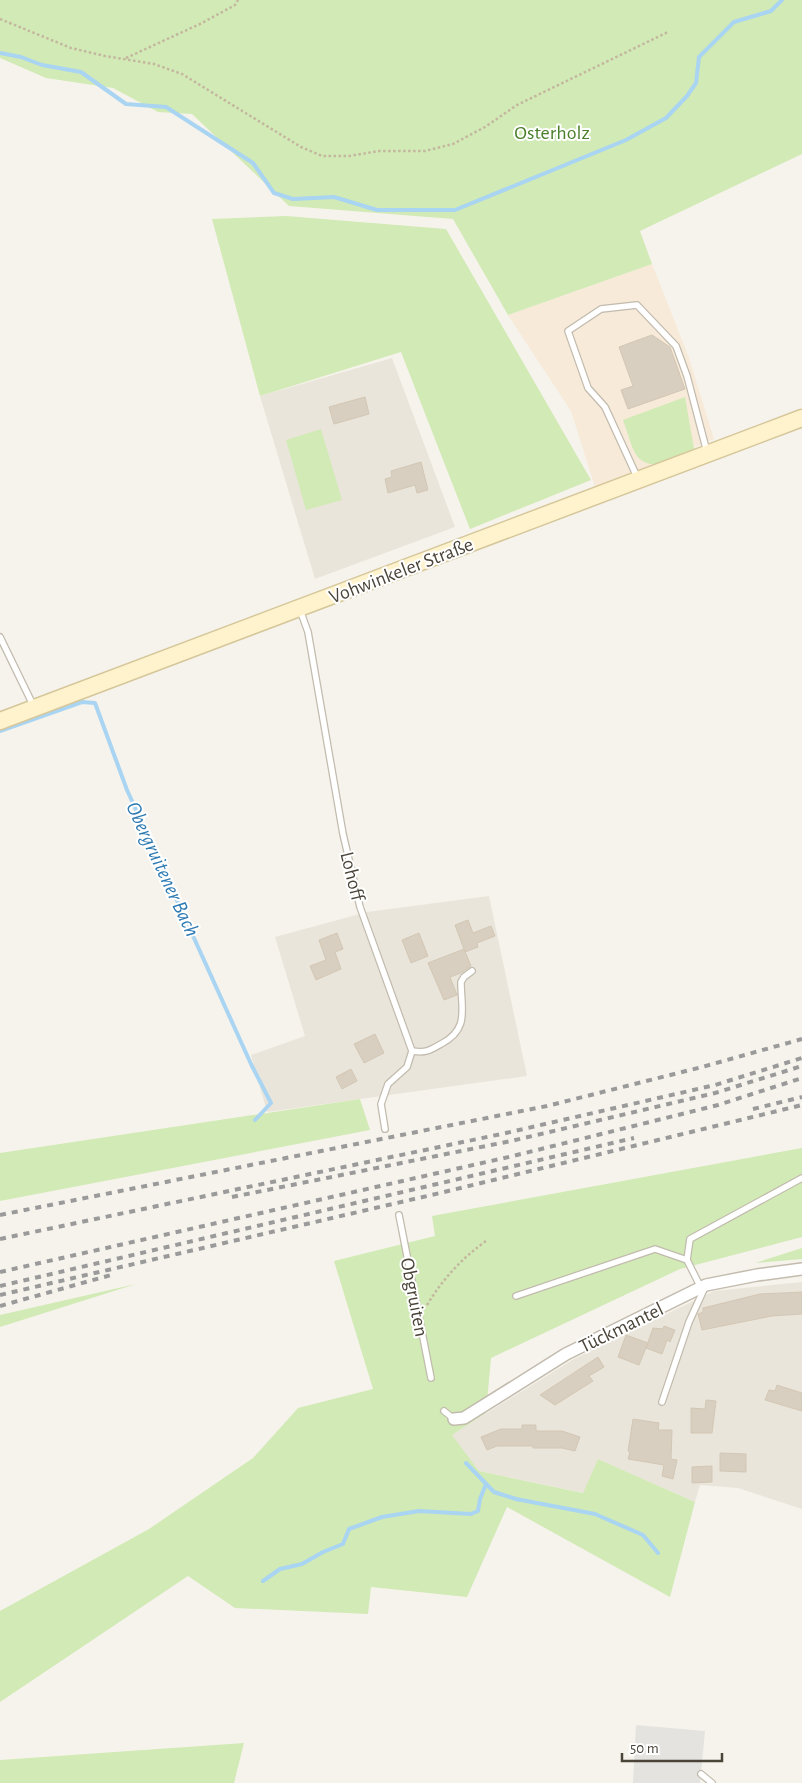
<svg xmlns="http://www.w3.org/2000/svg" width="802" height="1783" viewBox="0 0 802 1783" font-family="'Alegreya Sans',sans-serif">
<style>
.residential{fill:#eae5da}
.commercial{fill:#f7ead8}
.green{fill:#d2eab5}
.parking{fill:#e5e3e0}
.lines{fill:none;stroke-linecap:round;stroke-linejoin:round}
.stream{stroke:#a9d4f2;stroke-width:4}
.building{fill:#d8cfc1;stroke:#d3c7b4}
.lane-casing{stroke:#c2bbae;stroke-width:8}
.street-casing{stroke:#c2bbae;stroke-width:14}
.secondary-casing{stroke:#d6c79b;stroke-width:19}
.path{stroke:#c4b79f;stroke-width:2.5;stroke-dasharray:2.5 2.5;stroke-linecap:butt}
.lane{stroke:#fff;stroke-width:5.5}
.street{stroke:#fff;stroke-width:11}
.secondary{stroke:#fff3cd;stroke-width:16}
.rail{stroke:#9a9a9a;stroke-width:4;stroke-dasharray:6 6;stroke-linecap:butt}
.labels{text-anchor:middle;stroke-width:4;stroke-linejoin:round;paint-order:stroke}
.park-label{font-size:20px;fill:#4a7f2a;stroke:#fff}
.street-label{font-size:20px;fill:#4b4439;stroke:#fff}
.water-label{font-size:21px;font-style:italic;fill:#2e7ab2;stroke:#fff}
</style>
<rect width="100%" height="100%" fill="#f6f3ec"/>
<g class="residential">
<path d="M 392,358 L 455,527 L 315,579 L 260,396 Z"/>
<path d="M 489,896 L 527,1076 L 267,1112 L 251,1055 L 305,1036 L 275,937 L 367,912 Z"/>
<path d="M 802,1282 L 802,1509 L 738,1488 L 700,1485 L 695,1502 L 598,1459 L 584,1493 L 479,1471 L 451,1435 L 574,1359 L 714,1291 Z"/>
</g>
<path class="commercial" d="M 652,264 L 689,358 L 714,439 L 596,490 L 571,411 L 508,315 Z"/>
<g class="green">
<path d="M 0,0 L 802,0 L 802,154 L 640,231 L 652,264 L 508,315 L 453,219 L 289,206 L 192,114 L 158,112 L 113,88 L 46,78 L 0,58 Z"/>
<path d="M 286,216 L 446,229 L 591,480 L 470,529 L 401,352 L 260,396 L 212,219 Z"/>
<path d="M 685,397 L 694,449 C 678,460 648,475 635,453 C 630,443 627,430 623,420 Z"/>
<path d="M 321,429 L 342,500 L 306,510 L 286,440 Z"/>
<path d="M 360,1099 L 370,1130 L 0,1201 L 0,1153 Z"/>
<path d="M 802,1148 L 802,1237 L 680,1269 L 491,1358 L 486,1413 L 452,1435 L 479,1471 L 583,1493 L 598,1459 L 695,1502 L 670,1597 L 507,1507 L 467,1597 L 371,1587 L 368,1614 L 235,1608 L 188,1576 L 0,1702 L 0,1611 L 149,1529 L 253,1458 L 298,1408 L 373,1389 L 334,1261 L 435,1236 L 432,1216 Z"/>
<path d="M 802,1248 L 802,1259 L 755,1263 Z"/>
<path d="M 136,1284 L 0,1327 L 0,1315 Z"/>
<path d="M 244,1743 L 234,1783 L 0,1783 L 0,1760 Z"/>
</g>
<path class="parking" d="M 636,1725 L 705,1731 L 700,1783 L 633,1783 Z"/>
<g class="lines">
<g class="stream">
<path d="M 0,53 L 21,57 L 42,65 L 81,72 L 126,104 L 166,107 L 253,163 L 274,193 L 293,199 L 334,197 L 377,210 L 455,210 L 626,140 L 666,118 L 687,96 L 696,83 L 699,57 L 734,22 L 771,11 L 782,0"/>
<path d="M 0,731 L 82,702 L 95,703 L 127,790 L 251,1064 L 271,1103 L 255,1120"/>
<path d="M 466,1463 L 494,1492 L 516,1499 L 595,1514 L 643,1535 L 658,1553"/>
<path d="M 263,1581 L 280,1569 L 302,1564 L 323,1552 L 343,1544 L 349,1529 L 382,1517 L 419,1511 L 471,1514 L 478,1511 L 480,1499 L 486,1484"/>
</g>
</g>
<g class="building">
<path d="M 652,335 L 670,347 L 685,389 L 628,409 L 621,390 L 633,386 L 619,347 Z"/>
<path d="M 365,397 L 369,414 L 334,424 L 329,407 Z"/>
<path d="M 421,462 L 428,490 L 417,493 L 415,485 L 388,493 L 385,479 L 392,477 L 391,471 Z"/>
<path d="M 468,920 L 473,933 L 491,926 L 495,936 L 477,943 L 478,947 L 465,952 L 455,925 Z"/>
<path d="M 337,933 L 343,949 L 335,952 L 341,969 L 316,980 L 310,966 L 326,960 L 319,940 Z"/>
<path d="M 419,933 L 428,956 L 411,963 L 402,940 Z"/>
<path d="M 464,949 L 471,966 L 461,973 L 450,977 L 457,995 L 444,1000 L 428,963 Z"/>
<path d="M 375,1034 L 384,1053 L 364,1063 L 354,1044 Z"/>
<path d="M 351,1069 L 357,1081 L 342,1089 L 336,1077 Z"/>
<path d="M 802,1292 L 802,1314 L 772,1316 L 702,1330 L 698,1314 L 703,1312 L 703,1308 L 760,1294 Z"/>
<path d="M 664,1326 L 675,1330 L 670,1342 L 667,1340 L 662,1354 L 646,1348 L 653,1328 L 663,1329 Z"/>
<path d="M 626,1335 L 648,1343 L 639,1365 L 618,1357 Z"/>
<path d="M 598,1357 L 604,1367 L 589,1376 L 593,1381 L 555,1405 L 540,1395 Z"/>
<path d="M 777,1385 L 802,1393 L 802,1411 L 765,1400 L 769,1390 L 775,1391 Z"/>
<path d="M 706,1400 L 716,1401 L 712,1433 L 691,1433 L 691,1408 L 705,1409 Z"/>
<path d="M 633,1419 L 659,1423 L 658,1430 L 672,1430 L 671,1459 L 677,1460 L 673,1479 L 662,1476 L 664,1465 L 628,1459 L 630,1452 L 628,1451 Z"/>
<path d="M 522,1425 L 536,1425 L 536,1431 L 562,1431 L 580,1437 L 575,1451 L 562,1448 L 533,1448 L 533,1446 L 497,1446 L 487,1450 L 481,1437 L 501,1429 L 522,1429 Z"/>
<path d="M 720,1453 L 746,1454 L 746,1472 L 720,1471 Z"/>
<path d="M 712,1466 L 712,1482 L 692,1483 L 692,1467 Z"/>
</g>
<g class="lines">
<g class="lane-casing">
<g id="lane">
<path d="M 638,479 L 605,407 L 588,388 L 568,331 L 601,309 L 637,305 L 676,346 L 687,376 L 707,452"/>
<path d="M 300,610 L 308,632 L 343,834 L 360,907 L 412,1051 L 407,1067 L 388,1084 L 381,1104 L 385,1129"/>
<path d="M 0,637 L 34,707"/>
<path d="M 412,1051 C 426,1053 429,1051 441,1044 C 470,1029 461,1009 461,982 L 464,977 L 472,971"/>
<path d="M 399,1215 L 431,1378"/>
<path d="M 701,1288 L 687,1260 L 690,1239 L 802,1178"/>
<path d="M 516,1296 L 655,1249 L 687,1260"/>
<path d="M 662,1402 L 689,1322 L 705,1287"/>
<path d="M 444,1411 L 454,1419"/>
<path d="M 701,1774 L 712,1783"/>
</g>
</g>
<g class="street-casing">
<path id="street" d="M 454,1419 L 464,1418 L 566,1354 L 706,1285 L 757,1275 L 802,1269"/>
</g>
<g class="secondary-casing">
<path id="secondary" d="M 0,721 L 802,418"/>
</g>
<g class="path">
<path d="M 0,19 L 71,48 L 105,56 L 154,64 L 182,74 L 301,147 L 322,156 L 349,156 L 379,151 L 425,151 L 453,144 L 485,127 L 517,105 L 668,32"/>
<path d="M 126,58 L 202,23 L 235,5 L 238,0"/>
<path d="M 427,1305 C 443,1279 461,1259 486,1241"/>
</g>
<use href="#lane" class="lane"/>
<use href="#street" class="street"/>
<use href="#secondary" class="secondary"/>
<g class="rail">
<path d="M 753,1109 L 802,1097"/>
<path d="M 232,1197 L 511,1141 L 715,1093 L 802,1066"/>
<path d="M 0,1215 L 547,1106 L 702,1067 L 802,1039"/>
<path d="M 0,1239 L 506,1133 L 715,1085 L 802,1058"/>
<path d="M 0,1272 L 513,1156 L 718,1105 L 802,1078"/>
<path d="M 0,1286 L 634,1138"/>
<path d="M 0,1295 L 440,1193 L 802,1105"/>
<path d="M 0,1306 L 111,1275"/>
</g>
</g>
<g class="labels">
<g class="park-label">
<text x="552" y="139">Osterholz</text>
</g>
<g class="street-label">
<text transform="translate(401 570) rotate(-21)" y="7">Vohwinkeler Straße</text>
<text transform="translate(353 876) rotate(76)" y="7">Lohoff</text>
<text transform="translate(415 1297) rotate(79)" y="7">Obgruiten</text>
<text transform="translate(621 1327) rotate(-26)" y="7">Tückmantel</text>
</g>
<g class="water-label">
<text transform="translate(163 869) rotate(65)" y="7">Obergruitener Bach</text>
</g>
</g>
<path d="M622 1753v8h100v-8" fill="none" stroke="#4b4439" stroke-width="2.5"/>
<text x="630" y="1753" font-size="15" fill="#4b4439" stroke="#ffffff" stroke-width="4" paint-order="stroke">50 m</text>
</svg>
